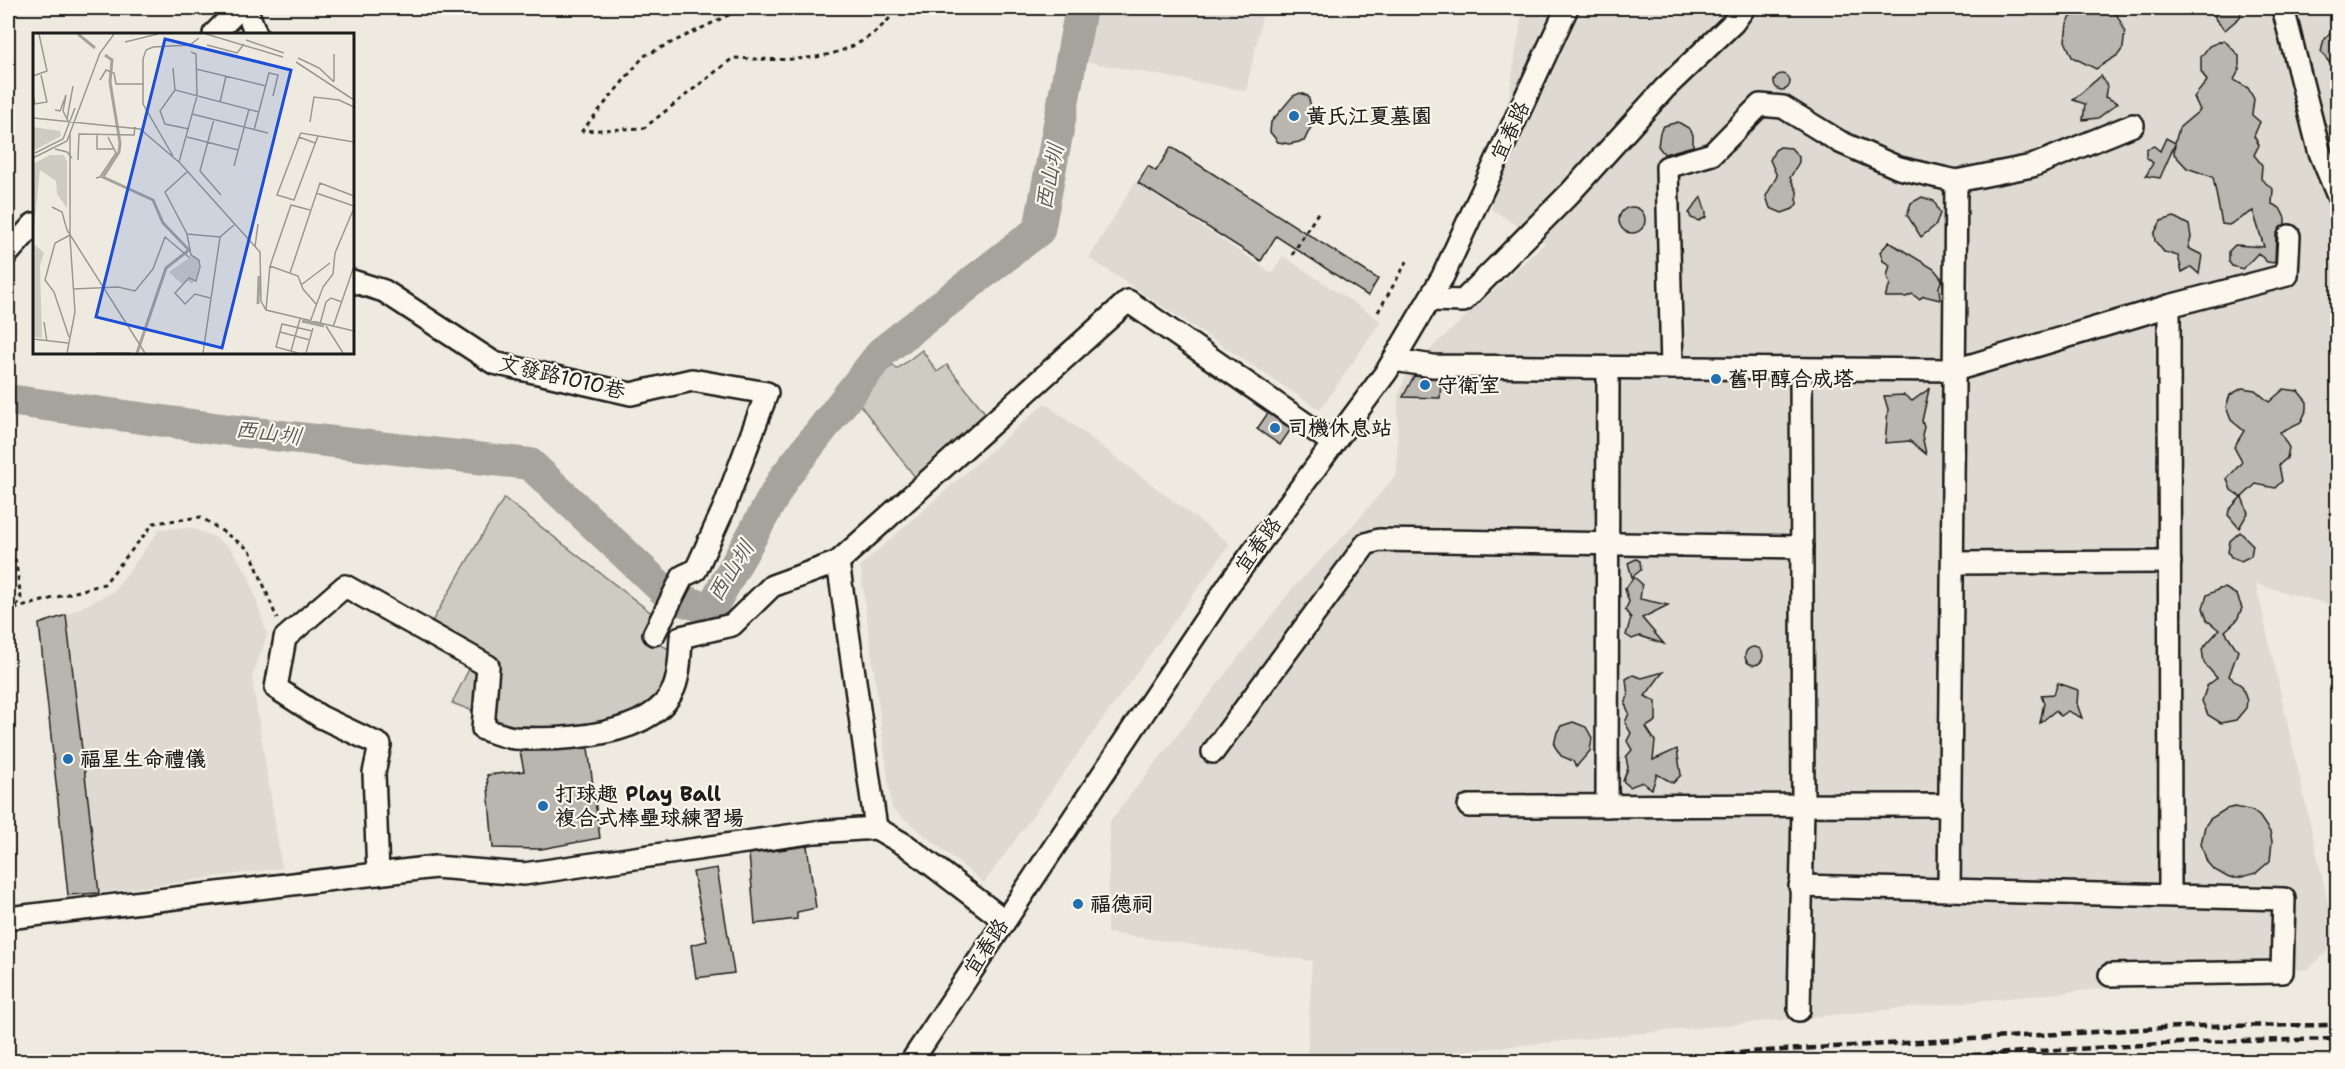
<svg xmlns="http://www.w3.org/2000/svg" width="2345" height="1069" viewBox="0 0 2345 1069" font-family="'Shantell Sans','LXGW WenKai TC',sans-serif">
<style>
.built{fill:#dedad1}
.green{fill:#ceccc2;stroke:#75746f;stroke-width:1.5}
.lines{fill:none;stroke-linecap:round;stroke-linejoin:round}
.river{stroke:#a6a39d;stroke-width:32}
.building{fill:#b9b6af;stroke:#1c1c1c;stroke-width:1.5}
.minor-casing{stroke:#1c1c1c;stroke-width:26}
.path{stroke:#1c1c1c;stroke-width:3;stroke-dasharray:4.5 4.5;stroke-linecap:butt}
.minor{stroke:#fbf7ec;stroke-width:21}
.rail{stroke:#1c1c1c;stroke-width:4.5;stroke-dasharray:9 4.5;stroke-linecap:butt}
.poi-dot{fill:#1f6fb2;stroke:#fbf7ec;stroke-width:2}
.labels{text-anchor:middle;stroke-width:4.5;stroke-linejoin:round;paint-order:stroke}
.poi-label{font-size:21px;font-weight:bold;fill:#1c1c1c;stroke:#fbf7ec;text-anchor:start}
.street-label{font-size:21px;fill:#1c1c1c;stroke:#fbf7ec}
.water-label{font-size:22px;font-style:italic;fill:#5a5956;stroke:#fbf7ec}
.inset-river{fill:none;stroke:#a6a39d;stroke-width:3}
.inset-road{fill:none;stroke:#9a9891;stroke-width:1.5}
.view{fill:#1d4ed8;fill-opacity:0.15;stroke:#1d4ed8;stroke-width:3}
.inset-edge{fill:none;stroke:#1c1c1c;stroke-width:3}
</style>
<rect width="100%" height="100%" fill="#eeeadf"/>
<filter id="ink" filterUnits="userSpaceOnUse"><feTurbulence type="fractalNoise" baseFrequency=".0167" numOctaves="2"/><feDisplacementMap in="SourceGraphic" scale="12" xChannelSelector="R" yChannelSelector="G"/><feConvolveMatrix kernelMatrix="1 2 1 2 8 2 1 2 1" color-interpolation-filters="sRGB"/></filter>
<g filter="url(#ink)">
<g class="built">
<path d="M 1089,8 L 1264,8 L 1246,91 L 1077,60 Z"/>
<path d="M 1523,8 L 2337,8 L 2337,607 L 2256,584 L 2337,943 L 2308,969 L 1356,1061 L 1307,1062 L 1312,961 L 1107,933 L 1110,821 L 1293,588 L 1348,531 L 1397,474 L 1398,397 L 1408,370 L 1545,243 L 1491,209 Z"/>
<path d="M 1135,182 L 1272,273 L 1283,256 L 1381,321 L 1320,410 L 1089,258 Z"/>
<path d="M 1045,403 L 1230,544 L 984,883 L 892,809 L 860,566 Z"/>
<path d="M 192,528 L 214,537 L 230,548 L 248,574 L 267,635 L 252,678 L 282,868 L 99,893 L 66,615 L 114,591 L 160,529 Z"/>
</g>
<g class="green">
<path d="M 922,350 L 937,372 L 947,365 L 990,419 L 918,481 L 854,397 L 893,365 L 897,369 Z"/>
<path d="M 504,498 L 654,615 L 643,636 L 671,650 L 664,693 L 651,708 L 585,732 L 524,730 L 452,703 L 477,653 L 431,623 Z"/>
</g>
<g class="lines">
<path class="river" d="M 8,400 L 237,431 L 530,464 L 671,597 L 711,609 L 784,478 L 882,352 L 1039,230 L 1081,8"/>
</g>
<g class="building">
<path d="M 2085,8 L 2110,10 L 2117,15 L 2125,31 L 2123,48 L 2118,55 L 2096,69 L 2072,57 L 2065,41 L 2067,24 L 2071,17 Z"/>
<path d="M 2212,8 L 2242,8 L 2240,17 L 2225,30 L 2216,20 Z"/>
<path d="M 2337,26 L 2337,72 L 2321,52 L 2324,39 Z"/>
<path d="M 2224,40 L 2239,56 L 2239,70 L 2234,80 L 2248,88 L 2254,99 L 2252,115 L 2260,122 L 2254,136 L 2259,145 L 2254,155 L 2262,165 L 2261,179 L 2273,189 L 2272,204 L 2280,208 L 2285,218 L 2285,224 L 2276,235 L 2275,263 L 2267,262 L 2258,253 L 2243,269 L 2232,266 L 2229,262 L 2229,251 L 2235,245 L 2264,247 L 2253,211 L 2229,225 L 2222,224 L 2213,177 L 2187,168 L 2174,154 L 2175,144 L 2160,178 L 2146,176 L 2153,163 L 2146,157 L 2146,149 L 2154,146 L 2160,151 L 2166,138 L 2175,143 L 2179,128 L 2200,110 L 2194,97 L 2207,81 L 2201,71 L 2201,57 L 2209,46 Z"/>
<circle cx="1782" cy="82" r="8"/>
<path d="M 2101,76 L 2107,86 L 2105,97 L 2118,103 L 2098,118 L 2083,120 L 2085,104 L 2073,100 Z"/>
<path d="M 1300,93 L 1308,96 L 1312,110 L 1312,125 L 1304,141 L 1289,144 L 1278,142 L 1270,132 L 1271,122 L 1293,96 Z"/>
<path d="M 1678,122 L 1690,129 L 1693,135 L 1693,146 L 1664,154 L 1658,146 L 1660,132 L 1664,126 Z"/>
<path d="M 1171,147 L 1378,279 L 1368,296 L 1276,236 L 1261,261 L 1138,183 L 1148,166 L 1156,171 Z"/>
<path d="M 1780,147 L 1791,148 L 1799,157 L 1799,162 L 1790,178 L 1797,191 L 1797,204 L 1793,209 L 1782,213 L 1770,208 L 1766,196 L 1777,176 L 1770,160 L 1775,150 Z"/>
<path d="M 1701,197 L 1706,212 L 1706,217 L 1699,221 L 1691,218 L 1689,213 Z"/>
<path d="M 1922,197 L 1934,201 L 1940,213 L 1936,225 L 1921,237 L 1907,215 L 1911,203 Z"/>
<circle cx="1632" cy="220" r="13"/>
<path d="M 2174,217 L 2189,225 L 2191,237 L 2188,248 L 2202,255 L 2199,274 L 2191,267 L 2182,272 L 2178,256 L 2164,252 L 2155,241 L 2154,234 L 2161,221 Z"/>
<path d="M 1889,242 L 1934,269 L 1942,279 L 1939,287 L 1940,300 L 1924,296 L 1919,299 L 1912,294 L 1906,297 L 1885,297 L 1890,284 L 1887,276 L 1890,265 L 1883,261 L 1880,252 Z"/>
<path d="M 1414,376 L 1441,379 L 1440,398 L 1403,397 Z"/>
<path d="M 2242,388 L 2255,390 L 2269,402 L 2284,389 L 2298,391 L 2307,402 L 2307,409 L 2301,422 L 2280,432 L 2289,448 L 2287,458 L 2279,465 L 2282,481 L 2275,488 L 2256,484 L 2242,497 L 2248,513 L 2239,528 L 2228,515 L 2229,510 L 2241,497 L 2231,490 L 2227,479 L 2242,462 L 2234,447 L 2244,431 L 2231,420 L 2226,407 L 2230,395 Z"/>
<path d="M 1929,389 L 1922,421 L 1924,427 L 1922,435 L 1926,454 L 1910,441 L 1885,443 L 1888,409 L 1884,396 L 1904,395 L 1912,401 Z"/>
<path d="M 1268,413 L 1291,429 L 1280,445 L 1257,429 Z"/>
<path d="M 2240,532 L 2253,545 L 2251,556 L 2241,561 L 2231,557 L 2228,552 L 2230,541 Z"/>
<path d="M 1636,559 L 1640,561 L 1641,570 L 1632,577 L 1628,563 Z"/>
<path d="M 1634,577 L 1642,584 L 1640,599 L 1668,605 L 1642,618 L 1664,644 L 1640,636 L 1632,639 L 1626,635 L 1631,618 L 1625,610 L 1629,602 L 1625,589 Z"/>
<path d="M 2225,588 L 2237,595 L 2242,608 L 2237,620 L 2225,631 L 2238,651 L 2229,676 L 2242,686 L 2247,701 L 2246,708 L 2236,720 L 2221,723 L 2208,715 L 2202,701 L 2207,686 L 2217,678 L 2204,663 L 2202,649 L 2219,630 L 2207,620 L 2203,608 L 2207,595 L 2219,589 Z"/>
<path d="M 66,615 L 99,893 L 68,895 L 39,624 Z"/>
<circle cx="1754" cy="656" r="9"/>
<path d="M 1663,672 L 1645,696 L 1656,702 L 1656,721 L 1646,727 L 1655,741 L 1653,760 L 1677,749 L 1681,775 L 1673,783 L 1657,774 L 1652,789 L 1642,782 L 1630,787 L 1623,781 L 1628,768 L 1626,757 L 1632,750 L 1627,741 L 1631,733 L 1625,723 L 1629,713 L 1625,704 L 1628,696 L 1626,679 L 1633,675 L 1642,678 Z"/>
<path d="M 2058,683 L 2078,690 L 2077,704 L 2082,718 L 2068,711 L 2061,716 L 2055,711 L 2040,723 L 2044,703 L 2041,695 L 2054,694 Z"/>
<path d="M 1573,722 L 1586,727 L 1592,738 L 1590,751 L 1576,767 L 1573,761 L 1561,756 L 1554,745 L 1557,732 L 1561,726 Z"/>
<path d="M 588,748 L 600,838 L 541,849 L 493,848 L 487,775 L 524,771 L 520,751 Z"/>
<path d="M 2235,807 L 2253,811 L 2260,817 L 2270,832 L 2272,841 L 2270,861 L 2256,873 L 2238,878 L 2229,878 L 2213,869 L 2207,862 L 2201,844 L 2205,826 L 2210,819 L 2226,809 Z"/>
<path d="M 807,846 L 816,908 L 797,912 L 797,919 L 755,924 L 749,854 Z"/>
<path d="M 717,868 L 734,973 L 696,978 L 691,945 L 707,941 L 693,872 Z"/>
</g>
<g class="lines">
<g class="minor-casing">
<g id="minor">
<path d="M 246,8 L 256,34"/>
<path d="M 2283,8 L 2319,150 L 2338,196"/>
<path d="M 214,34 L 240,8"/>
<path d="M 8,253 L 34,224"/>
<path d="M 352,281 L 384,291 L 494,363 L 631,394 L 692,380 L 767,393 L 724,508 L 696,570 L 683,576 L 654,634"/>
<path d="M 1431,300 L 1463,301 L 1570,193 L 1665,88 L 1733,23 L 1744,8"/>
<path d="M 2169,306 L 2170,894"/>
<path d="M 1394,360 L 1433,366 L 1955,370 L 2169,306 L 2287,275 L 2289,236"/>
<path d="M 1672,368 L 1667,167 L 1712,154 L 1760,105 L 1783,107 L 1840,142 L 1899,168 L 1956,181"/>
<path d="M 838,562 L 876,828"/>
<path d="M 1953,563 L 2170,562"/>
<path d="M 1213,752 L 1366,544 L 1379,540 L 1802,547"/>
<path d="M 1469,806 L 1951,805"/>
<path d="M 1607,806 L 1608,368"/>
<path d="M 378,874 L 374,773 L 380,745 L 321,717 L 276,688 L 285,638 L 345,586 L 488,666 L 483,729 C 493,732 504,737 515,738 C 560,741 654,737 674,688 C 680,673 680,653 681,637 L 732,625 L 772,586 L 838,562 L 1128,301 L 1333,443"/>
<path d="M 1800,886 L 2284,899 L 2282,972 L 2110,975"/>
<path d="M 1949,890 L 1956,181 L 2032,166 L 2133,125"/>
<path d="M 8,918 L 435,867 L 524,874 L 815,832 L 876,828 L 907,846 L 1004,920"/>
<path d="M 1799,1010 L 1803,805 L 1801,369"/>
<path d="M 911,1062 L 1230,583 L 1387,371 L 1443,276 L 1567,8"/>
</g>
</g>
<g class="path">
<path d="M 791,8 L 739,10 L 644,56 L 582,131 L 644,128 L 733,58 C 798,61 855,65 898,8"/>
<path d="M 1292,255 L 1319,211"/>
<path d="M 1378,312 L 1409,258"/>
<path d="M 8,555 L 15,557 L 21,598 L 8,621"/>
<path d="M 14,609 L 104,584 L 154,523 L 201,517 L 250,550 L 277,619"/>
</g>
<use href="#minor" class="minor"/>
<g class="rail">
<path d="M 1672,1062 L 1748,1052 L 2196,1026 L 2338,1025"/>
<path d="M 1851,1062 L 2196,1042 L 2338,1039"/>
</g>
</g>
</g>
<g class="poi-dot">
<circle cx="1294" cy="116" r="6"/>
<circle cx="1716" cy="379" r="6"/>
<circle cx="1425" cy="385" r="6"/>
<circle cx="1275" cy="428" r="6"/>
<circle cx="68" cy="759" r="6"/>
<circle cx="543" cy="806" r="6"/>
<circle cx="1078" cy="904" r="6"/>
</g>
<g class="labels">
<g class="poi-label">
<text x="1306" y="123">黃氏江夏墓園</text>
<text x="1728" y="386">舊甲醇合成塔</text>
<text x="1437" y="392">守衛室</text>
<text x="1287" y="435">司機休息站</text>
<text x="80" y="766">福星生命禮儀</text>
<text x="555" y="801">打球趣 Play Ball<tspan x="555" dy="24">複合式棒壘球練習場</tspan></text>
<text x="1090" y="911">福德祠</text>
</g>
<g class="street-label">
<text transform="translate(1510 131) rotate(-65)" y="7">宜春路</text>
<text transform="translate(562 377) rotate(13)" y="7">文發路1010巷</text>
<text transform="translate(1258 545) rotate(-54)" y="7">宜春路</text>
<text transform="translate(986 947) rotate(-57)" y="7">宜春路</text>
</g>
<g class="water-label">
<text transform="translate(1049 177) rotate(-79)" y="8">西山圳</text>
<text transform="translate(268 432) rotate(7)" y="8">西山圳</text>
<text transform="translate(730 571) rotate(-58)" y="8">西山圳</text>
</g>
</g>
<g transform="translate(33 33)">
<rect width="321" height="321" fill="#eeeadf"/>
<path d="M 0,94 L 27,98 L 28,103 L 0,118 ZM 17,122 L 31,122 L 34,129 L 34,175 L 24,161 L 23,148 L 7,137 L 0,204 L 0,131 ZM 0,210 L 11,220 L 7,232 L 9,305 L 0,304 ZM 159,223 L 166,227 L 165,243 L 159,251 L 154,247 L 149,251 L 136,239 Z" fill="#ceccc2"/>
<path class="inset-river" d="M 45,1 L 62,15M 72,22 L 79,27 L 77,49 L 87,110 L 86,119 L 70,144 L 120,167 L 130,190 L 156,217 L 133,235 L 104,320M 225,271 L 226,243M 269,288 L 291,293"/>
<path class="inset-road" d="M 173,1 L 250,24M 213,7 L 251,20M 92,9 L 125,1M 174,12 L 204,20 L 211,11M 265,25 L 286,35 L 301,49M 263,29 L 321,67M 140,35 L 142,57 L 226,79M 163,36 L 233,53M 0,43 L 14,38 L 6,1M 67,47 L 73,37 L 81,40 L 83,51 L 111,51M 301,48 L 301,21M 142,57 L 127,78 L 132,91 L 156,96M 0,61 L 2,71 L 14,69 L 8,42M 187,69 L 193,43M 22,77 L 27,78 L 33,62 L 30,78 L 36,90M 159,81 L 235,100M 0,85 L 107,96 L 147,130 L 227,219 L 228,268 L 233,277 L 321,298M 34,86 L 40,53M 181,86 L 167,138 L 188,162M 277,89 L 281,64 L 306,67 L 321,74M 221,97 L 236,40 L 245,42 L 240,63M 64,102 L 64,116 L 81,116M 154,104 L 205,117M 266,104 L 244,162 L 261,167 L 285,103M 282,110 L 266,104 L 268,100 L 321,109M 22,116 L 34,119 L 39,125M 2,120 L 30,106 L 42,75M 140,123 L 110,71 L 110,26 L 113,17 L 120,14 L 157,12 L 166,5M 0,125 L 34,108 L 67,20 L 81,1M 45,127 L 46,101 L 101,102 L 102,94M 146,129 L 164,63 L 163,21 L 158,19M 201,133 L 216,76M 154,139 L 132,159 L 154,201 L 158,222 L 166,227 L 167,234 L 163,248 L 156,245 L 142,260 L 152,271 L 162,261 L 177,265M 63,145 L 67,144 L 83,120 L 75,104M 283,160 L 321,173M 19,174 L 29,179 L 34,197 L 112,320M 154,201 L 187,204M 222,214 L 225,191M 237,233 L 265,243 L 270,256 L 283,271M 257,240 L 287,150 L 321,163M 268,252 L 297,230M 40,256 L 85,254 L 102,258 L 120,236 L 132,204 L 157,225M 233,277 L 237,233 L 258,172 L 277,177M 11,289 L 14,309M 277,289 L 290,254 L 300,241 L 302,220 L 321,175M 287,291 L 293,269 L 298,265 L 309,269M 293,293 L 310,320M 300,294 L 321,233M 247,299 L 277,307M 36,304 L 21,259 L 12,247 L 22,210 L 37,202M 0,306 L 35,310M 258,318 L 267,286M 34,320 L 42,279 L 37,205 L 37,100M 63,320 L 98,320M 170,320 L 187,204 L 201,192M 265,320 L 243,314 L 249,291 L 279,298M 273,320 L 280,295"/>
<path class="view" d="M 132,6 L 258,37 L 189,315 L 63,284 Z"/>
<rect width="321" height="321" class="inset-edge"/>
</g>
<rect width="2345" height="1069" fill="none" stroke="#fbf7ec" stroke-width="30"/>
<rect x="15" y="15" width="2315" height="1039" fill="none" stroke="#1c1c1c" stroke-width="2" filter="url(#ink)"/>
</svg>
